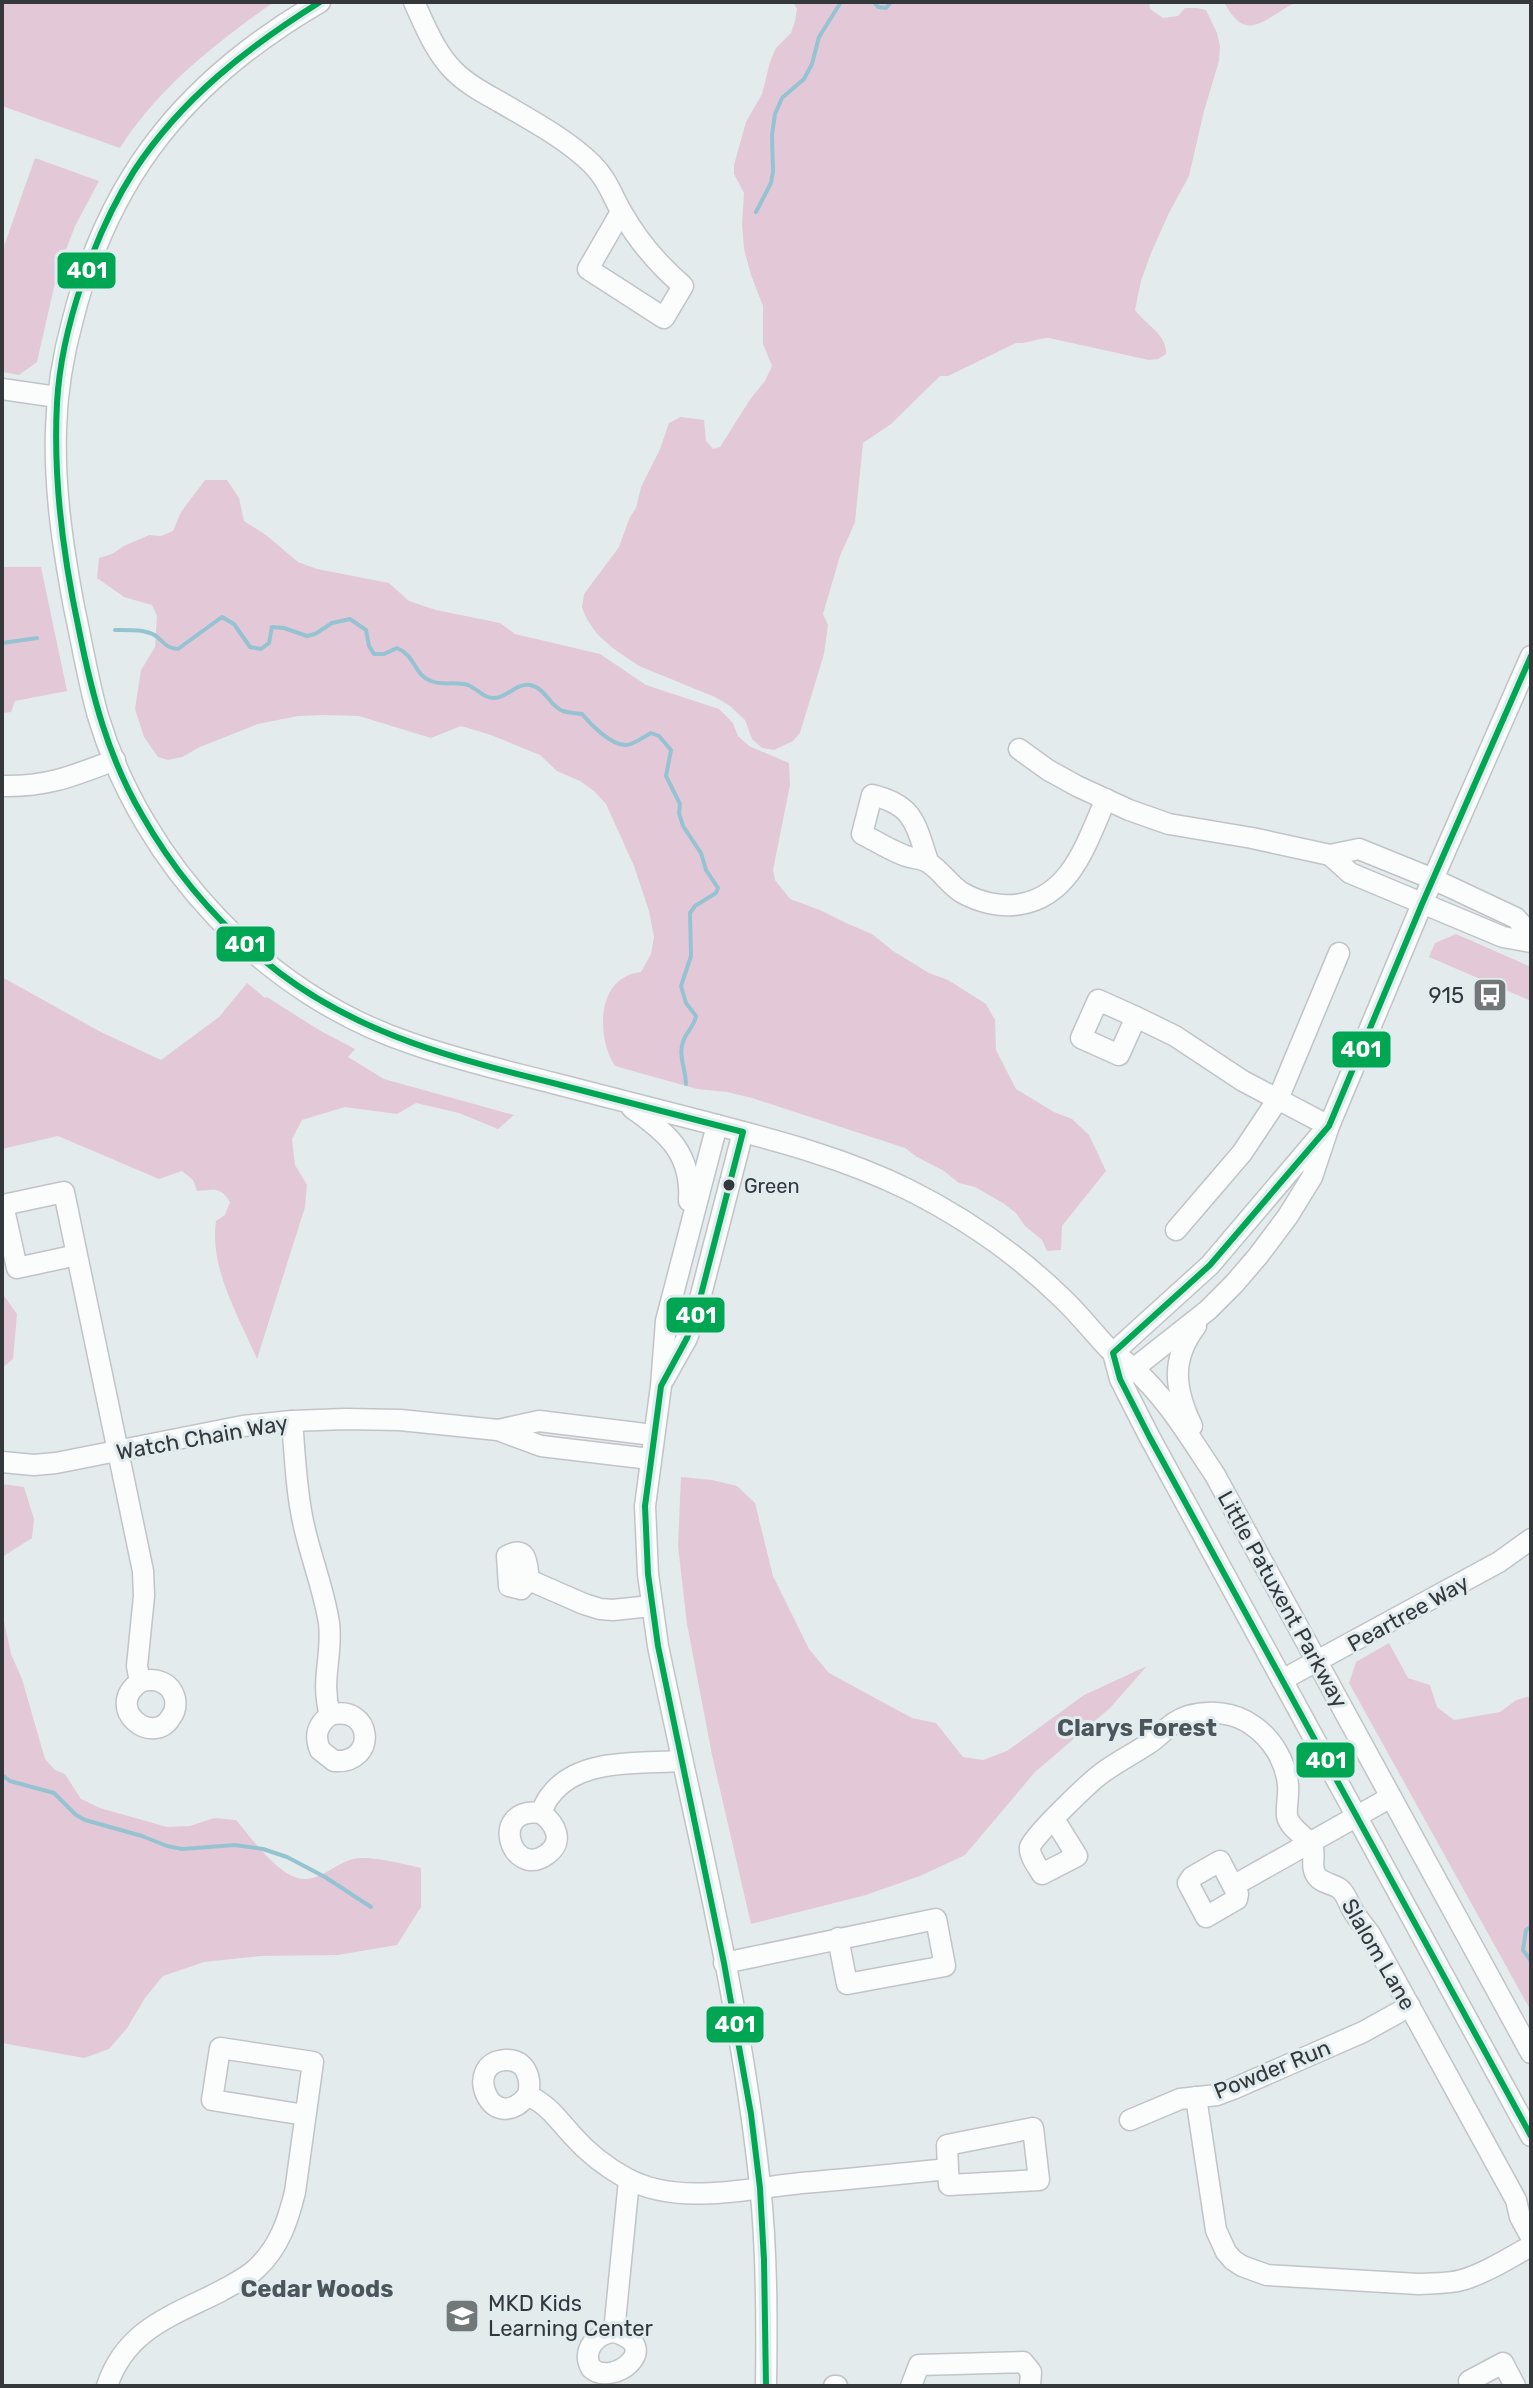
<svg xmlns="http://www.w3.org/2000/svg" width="1533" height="2388" viewBox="0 0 1533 2388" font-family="Rubik,sans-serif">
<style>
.green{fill:#e3c9d8}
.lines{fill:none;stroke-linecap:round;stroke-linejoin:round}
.stream{stroke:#96c3d2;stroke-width:4}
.minor-casing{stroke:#c0c4c6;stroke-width:23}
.minor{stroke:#fbfcfc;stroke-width:20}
.bus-1-casing{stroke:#e1ecf0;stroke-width:12}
.bus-1{stroke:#00a651;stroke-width:6}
.bus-dot{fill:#34383a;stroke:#e1ecf0;stroke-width:3}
.labels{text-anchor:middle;stroke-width:6;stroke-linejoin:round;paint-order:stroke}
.bus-label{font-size:20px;fill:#34383a;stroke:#e1ecf0;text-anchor:start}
.poi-label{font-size:22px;fill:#34383a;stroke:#e1ecf0;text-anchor:end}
.street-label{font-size:22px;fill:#34383a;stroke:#e1ecf0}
.neighbourhood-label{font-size:24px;font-weight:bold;fill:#4c5559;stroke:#e1ecf0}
.line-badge{stroke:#e1ecf0;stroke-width:3}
.badge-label{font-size:22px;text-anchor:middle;font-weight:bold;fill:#fff}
</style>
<rect width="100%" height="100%" fill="#e4ebec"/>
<g class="green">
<path d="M 2,2 L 274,2 C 216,43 159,87 120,148 L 2,106 Z"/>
<path d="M 793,2 L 1149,2 L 1150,9 L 1163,18 L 1178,16 L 1185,8 L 1197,8 L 1206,10 L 1217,33 L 1220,46 L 1219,61 L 1204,111 L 1189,176 L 1169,213 L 1151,253 L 1141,281 L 1135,310 C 1146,325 1167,334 1166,354 L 1158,359 L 1149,360 L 1049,338 C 1038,338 1028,344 1016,343 L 948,376 L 940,376 L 891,424 L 863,443 L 855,522 L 840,556 L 823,614 L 828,625 L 824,654 L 800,733 L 793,741 L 774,750 L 762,748 L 752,739 L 745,720 L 730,706 L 715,697 L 639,666 L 614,649 L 597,634 L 587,619 L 582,608 L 584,594 L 619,547 L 630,517 L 636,508 L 641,487 L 660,449 L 669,423 L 681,417 L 704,420 L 706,441 L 713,449 L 720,447 L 751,398 L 765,381 L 772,366 L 763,344 L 763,306 L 751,275 L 744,249 L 742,224 L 744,193 L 734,174 L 734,165 L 746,122 L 762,94 L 770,62 L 776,48 L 791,33 L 795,21 L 797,9 Z"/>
<path d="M 1224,2 L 1297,2 C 1266,16 1247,47 1224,2 Z"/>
<path d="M 35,158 L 99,181 L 75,226 L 57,274 L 37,362 L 19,375 L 2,372 L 2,247 L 4,246 Z"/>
<path d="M 205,480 L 227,480 L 239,498 L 244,521 L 266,535 L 298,562 L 317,569 L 389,583 L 409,601 L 436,610 L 500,623 L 515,634 L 600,654 L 646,685 L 719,709 L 733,723 L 738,736 L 749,746 L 789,763 L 790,785 L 773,870 L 775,880 L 790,899 L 820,910 L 846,923 L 872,934 L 893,951 L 929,973 L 948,980 L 986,1004 L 995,1020 L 996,1050 L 1016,1089 L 1054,1112 L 1072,1119 L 1089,1135 L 1106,1171 L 1062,1226 L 1061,1250 L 1047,1251 L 1042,1240 L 1025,1226 L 1016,1213 L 1003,1203 L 975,1187 L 959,1183 L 944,1171 L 917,1157 L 905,1148 L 752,1098 L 727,1092 L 697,1089 L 615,1066 C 596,1036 596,977 641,972 L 651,954 L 654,937 L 649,911 L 634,866 L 606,804 L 594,791 L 580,781 L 557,771 L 540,755 L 491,735 L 461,726 L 431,738 L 359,716 L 326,715 L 298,716 L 258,724 L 200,747 L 182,757 L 168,760 L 158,757 L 144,737 L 135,709 L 141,670 L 155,647 L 157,616 L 152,605 L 124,597 L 97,578 L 99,558 L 112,554 L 124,546 L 149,535 L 161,536 L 173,531 L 181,512 Z"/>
<path d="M 2,567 L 41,567 L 67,691 L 15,701 L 11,712 L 2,713 Z"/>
<path d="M 1456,934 L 1531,967 L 1531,1001 L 1429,957 L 1435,943 Z"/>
<path d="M 2,977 L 99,1031 L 161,1060 L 219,1017 L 247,983 L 265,998 L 267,997 L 319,1030 L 355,1049 L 348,1057 L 384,1079 L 514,1115 L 498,1129 L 459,1113 L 416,1103 L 397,1114 L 345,1107 L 302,1120 L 292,1139 L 295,1165 L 307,1185 L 305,1207 L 257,1359 C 239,1317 209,1268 216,1221 L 225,1215 L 230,1202 C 220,1186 214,1190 197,1191 L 193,1180 L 182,1171 L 159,1179 L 58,1136 L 2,1149 Z"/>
<path d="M 2,1293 L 17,1314 L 13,1359 L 2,1368 Z"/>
<path d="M 681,1477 L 712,1480 L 737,1486 L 755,1503 L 773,1576 L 809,1649 L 829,1673 L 912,1718 L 936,1723 L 963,1757 L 983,1760 L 1007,1751 L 1084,1695 L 1147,1666 L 1110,1708 L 1035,1772 L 965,1855 L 920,1876 L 866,1895 L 751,1924 L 712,1755 L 687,1624 L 678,1546 Z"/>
<path d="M 2,1484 L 24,1487 L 34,1519 L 32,1538 L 2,1557 Z"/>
<path d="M 2,1612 L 11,1654 L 22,1679 L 45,1759 L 55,1770 L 65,1774 L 81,1799 L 100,1808 L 167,1827 L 190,1826 L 214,1818 L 236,1820 C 251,1837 281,1881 306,1879 C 323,1878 337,1863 353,1859 C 368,1855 404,1864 421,1868 L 421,1907 L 397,1945 L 338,1955 L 260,1956 L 204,1962 L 163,1976 L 145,1998 L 127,2028 L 109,2049 L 84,2058 L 2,2043 Z"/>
<path d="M 1389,1643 L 1408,1678 L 1430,1685 L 1437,1707 L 1454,1720 L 1500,1712 L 1516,1700 L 1531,1696 L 1531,2011 L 1349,1683 L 1356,1662 Z"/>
</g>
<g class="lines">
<g class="stream">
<path d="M 874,2 L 878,7 L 886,8 L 891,2"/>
<path d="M 756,212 L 771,183 L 773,171 L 772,135 L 775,114 L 782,98 L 804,79 L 812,64 L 819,37 L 841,2"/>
<path d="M 115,630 C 127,630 145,629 156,636 C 165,643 166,648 178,649 L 222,617 L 234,624 L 250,647 L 261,649 L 269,643 L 272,627 L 284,628 L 307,636 L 315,634 L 332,623 L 350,619 L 366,630 L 369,646 L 374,654 L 384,654 L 397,648 C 416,656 414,675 431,681 C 443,686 456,681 468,685 C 478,689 484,699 495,698 C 508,697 516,683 530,685 C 546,688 549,706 563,711 C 569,713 576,713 582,714 C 590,724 612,746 626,745 C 635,744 643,737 651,733 L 659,736 L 671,750 L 666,776 L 680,804 L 679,813 L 683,826 L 701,853 L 706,870 L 718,888 L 716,893 L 695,906 L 690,913 L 691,956 L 681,986 L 686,1003 L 696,1016 C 694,1027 686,1032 683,1042 C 678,1055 686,1071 686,1084"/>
<path d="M 2,643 L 37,638"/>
<path d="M 2,1775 L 10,1781 L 54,1793 L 76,1815 L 85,1820 L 142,1836 L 167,1846 L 182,1849 L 235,1845 L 263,1849 L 287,1857 L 325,1877 L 371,1907"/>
<path d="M 1531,1927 L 1526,1930 L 1523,1950 L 1531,1961"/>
</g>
<g class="minor-casing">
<g id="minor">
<path d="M 320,2 C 190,78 110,172 73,319 C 63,355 57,391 56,429 C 54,489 63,548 74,607 C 82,643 88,681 98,716 C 143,865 265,995 413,1044 C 459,1060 506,1071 553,1083 C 604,1096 654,1109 705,1122 C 774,1140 842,1157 907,1189 C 963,1217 1017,1254 1062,1298 C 1078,1313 1092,1331 1107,1347 C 1115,1355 1125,1361 1133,1368 C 1167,1398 1190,1438 1215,1475 L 1531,2053"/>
<path d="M 414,2 C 425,26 435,52 454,71 C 467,84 484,93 500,102 C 532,121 565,138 592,164 C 609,181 612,197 624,216 C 640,244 659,265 683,286 L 664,318 L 588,269 L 621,212"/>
<path d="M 2,389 L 57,397"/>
<path d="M 1019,749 L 1048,770 L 1077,786 L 1129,810 L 1169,824 L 1252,838 L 1330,855 L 1359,849 L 1433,879 L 1516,918 L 1531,935"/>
<path d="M 2,786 C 47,787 73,776 115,760"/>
<path d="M 1330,855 L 1350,873 L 1503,937 L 1531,942"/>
<path d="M 928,861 C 915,823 914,805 872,795 L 862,834 C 876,841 891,851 906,856 C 914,859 923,858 929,863 C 941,871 949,884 961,892 C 978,902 1001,908 1021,904 C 1072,895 1087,841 1106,799"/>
<path d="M 1136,1017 L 1098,1000 L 1081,1038 L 1119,1055 L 1136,1017 L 1175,1036 L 1243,1081 L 1329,1126"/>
<path d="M 632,1108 C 668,1133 692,1154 689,1201"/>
<path d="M 717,1125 L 666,1321 L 661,1386 L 645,1506 L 648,1574 L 658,1646 C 695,1825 741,2004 760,2185 C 767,2251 767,2319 766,2386"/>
<path d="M 1176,1230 L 1242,1153 L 1278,1099 L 1339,953"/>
<path d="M 77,1255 L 64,1192 L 3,1205 L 17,1268 L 77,1255 L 143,1571 L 144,1596 L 137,1666 L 140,1682 C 103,1708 153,1748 171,1717 C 175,1712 176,1705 175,1699 C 171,1682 155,1677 140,1682"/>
<path d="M 1113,1353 L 1120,1379 L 1149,1436 L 1531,2136"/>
<path d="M 1113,1353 L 1210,1265 L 1323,1132"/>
<path d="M 1123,1377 L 1208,1310 L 1234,1284 L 1258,1256 L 1288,1216 L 1312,1177 L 1329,1126 L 1422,904 L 1531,656"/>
<path d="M 664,1379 L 687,1338 L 696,1314 L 743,1132"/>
<path d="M 292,1421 C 295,1455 296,1492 304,1526 C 311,1558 324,1590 329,1623 C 333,1657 320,1679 330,1715 C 372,1703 379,1764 334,1761 L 320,1750 C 314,1735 317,1725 330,1715"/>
<path d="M 1192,1426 C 1175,1390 1170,1360 1196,1326"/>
<path d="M 498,1430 L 539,1421 L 653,1435"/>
<path d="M 2,1462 L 34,1465 L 56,1463 L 243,1426 L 292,1421 L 345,1419 L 400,1420 L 498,1430 L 541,1446 L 650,1459"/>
<path d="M 529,1580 L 521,1589 L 509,1586 L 507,1556 C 528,1544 527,1565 529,1580 L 584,1604 L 600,1609 L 613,1610 L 651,1606"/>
<path d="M 1282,1680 L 1499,1562 L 1531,1539"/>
<path d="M 541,1813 C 488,1806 511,1879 546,1855 C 565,1842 556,1824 541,1813 C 544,1807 546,1800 550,1796 C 578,1757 640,1764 682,1761"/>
<path d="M 1054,1819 L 1077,1856 L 1042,1874 C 1038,1867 1029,1856 1030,1847 C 1032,1837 1091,1781 1102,1773 C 1117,1762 1133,1754 1148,1744 C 1162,1735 1171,1721 1188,1716 C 1209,1710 1234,1712 1252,1725 C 1272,1738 1286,1762 1288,1785 C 1289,1795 1286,1806 1287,1816 C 1290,1830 1308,1836 1313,1849 C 1315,1857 1311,1866 1315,1873 C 1319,1883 1332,1883 1340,1889 C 1346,1894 1348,1902 1352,1909 C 1357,1918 1364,1926 1370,1934 L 1516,2200 L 1520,2217 L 1531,2237"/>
<path d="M 1233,1886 L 1238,1894 L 1237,1899 L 1206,1917 L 1188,1883 L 1192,1877 L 1220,1861 L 1233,1886 L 1391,1797"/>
<path d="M 724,1963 L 936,1919 L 945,1966 L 847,1984 L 838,1938"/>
<path d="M 528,2095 C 532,2078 526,2059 505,2060 C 461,2063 492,2139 528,2095 C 552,2108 556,2118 573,2136 C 588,2153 606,2167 626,2178 C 677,2206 746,2189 801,2183 C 850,2179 899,2174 948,2169 L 949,2185 L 1039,2180 L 1033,2128 L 947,2145 L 948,2169"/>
<path d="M 1196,2097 L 1216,2230 L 1226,2252 L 1233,2260 L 1242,2266 L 1267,2275 L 1418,2284 C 1433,2283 1448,2284 1462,2280 C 1486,2273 1509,2258 1531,2246"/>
<path d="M 1130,2120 L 1180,2099 L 1217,2095 L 1233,2089 L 1363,2032 L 1410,2006"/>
<path d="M 614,2332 C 665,2346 613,2388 591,2368 C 581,2350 597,2333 614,2332 L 629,2180"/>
<path d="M 107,2386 C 126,2329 172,2316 221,2291 C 233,2284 247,2278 257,2268 C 279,2247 288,2221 295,2192 L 313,2062 L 220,2048 L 212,2100 L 305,2115"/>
<path d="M 834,2386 L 837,2386"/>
<path d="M 911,2386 L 919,2365 L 1023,2362 L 1031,2372 L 1030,2386"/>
<path d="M 1471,2386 L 1469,2381 L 1503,2363 L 1515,2386"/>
</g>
</g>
<use href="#minor" class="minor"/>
<g class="bus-1-casing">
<g id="bus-1">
<path d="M 320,2 C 248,47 181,99 134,171 C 94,234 61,329 57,403 C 53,479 63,556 79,630 C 92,695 108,757 142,815 C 177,877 225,931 281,974 C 362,1035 456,1059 553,1083 C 616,1099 680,1116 743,1132 L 696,1314 L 687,1338 L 661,1386 L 645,1506 L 648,1574 L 658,1646 L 724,1963 L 751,2114 L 760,2188 L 764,2260 L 766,2386"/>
<path d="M 1531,656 L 1422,904 L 1329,1126 L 1210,1265 L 1113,1353 L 1120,1379 L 1149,1436 L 1531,2136"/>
</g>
</g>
<use href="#bus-1" class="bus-1"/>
</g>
<defs>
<g id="bus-square" transform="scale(1.8)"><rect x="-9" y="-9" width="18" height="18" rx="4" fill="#727778" stroke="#e1ecf0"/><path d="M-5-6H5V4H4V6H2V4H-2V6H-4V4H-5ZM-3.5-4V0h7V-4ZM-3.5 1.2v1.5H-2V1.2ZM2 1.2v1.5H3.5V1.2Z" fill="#fff"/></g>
<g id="school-square" transform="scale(1.8)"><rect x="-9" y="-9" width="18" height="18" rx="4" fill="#727778" stroke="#e1ecf0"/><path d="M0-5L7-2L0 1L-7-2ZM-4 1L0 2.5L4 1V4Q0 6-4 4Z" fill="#fff"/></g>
</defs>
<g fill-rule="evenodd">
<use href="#bus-square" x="1490" y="995"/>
<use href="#school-square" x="462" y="2316"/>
</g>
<circle class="bus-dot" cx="729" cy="1185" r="7"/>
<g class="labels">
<g class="bus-label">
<text x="744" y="1193">Green</text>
</g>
<g class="poi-label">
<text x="1464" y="1003">915</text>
<text x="488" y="2311" text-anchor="start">MKD Kids<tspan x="488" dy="25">Learning Center</tspan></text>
</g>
<g class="street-label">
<text transform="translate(202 1437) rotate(-10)" y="8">Watch Chain Way</text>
<text transform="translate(1283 1599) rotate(61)" y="8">Little Patuxent Parkway</text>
<text transform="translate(1408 1613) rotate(-29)" y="8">Peartree Way</text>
<text transform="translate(1379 1954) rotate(60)" y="8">Slalom Lane</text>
<text transform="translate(1272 2069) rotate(-22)" y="8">Powder Run</text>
</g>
<g class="neighbourhood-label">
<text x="1137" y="1736">Clarys Forest</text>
<text x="317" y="2297">Cedar Woods</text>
</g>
</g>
<g class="line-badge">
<rect x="56" y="251" width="61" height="39" rx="8" fill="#00a651"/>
<rect x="215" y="925" width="61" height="38" rx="8" fill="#00a651"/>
<rect x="1331" y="1030" width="61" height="39" rx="8" fill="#00a651"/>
<rect x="665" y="1296" width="61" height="38" rx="8" fill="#00a651"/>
<rect x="1295" y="1741" width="61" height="38" rx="8" fill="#00a651"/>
<rect x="705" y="2005" width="60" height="39" rx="8" fill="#00a651"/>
</g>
<g class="badge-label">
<text x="87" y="278">401</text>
<text x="245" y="952">401</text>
<text x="1361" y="1057">401</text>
<text x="696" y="1323">401</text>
<text x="1326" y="1768">401</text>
<text x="735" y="2032">401</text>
</g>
<rect width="1533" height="2388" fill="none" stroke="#34383a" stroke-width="8"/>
</svg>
